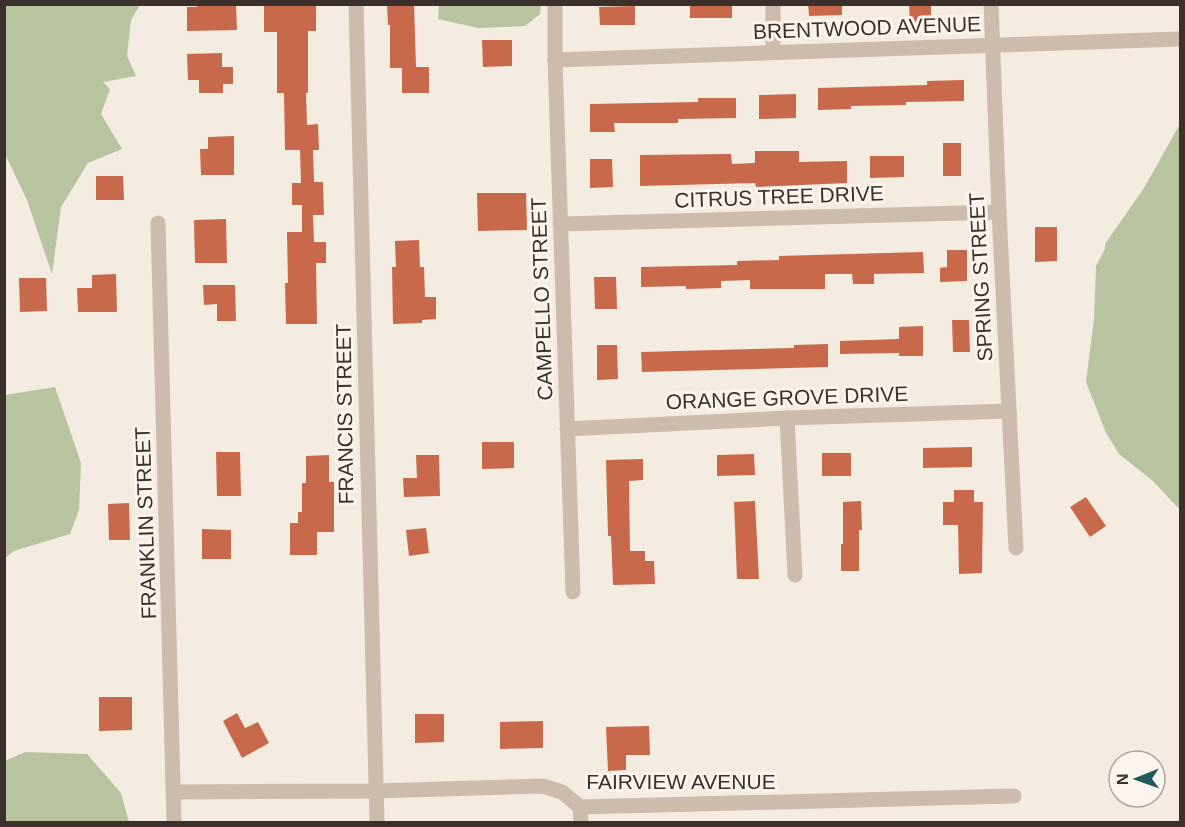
<svg xmlns="http://www.w3.org/2000/svg" width="1185" height="827" viewBox="0 0 1185 827" font-family="Helvetica,sans-serif">
<style>
.green{fill:#b8c4a0}
.building{fill:#c8694b}
.lines{fill:none;stroke-linecap:round;stroke-linejoin:round}
.street{stroke:#cdbbac;stroke-width:15}
.labels{text-anchor:middle;stroke-width:6;stroke-linejoin:round;paint-order:stroke}
.street-label{font-size:21px;fill:#3b302b;stroke:#fbf5ee}
</style>
<rect width="100%" height="100%" fill="#f4ebe1"/>
<g class="green">
<path d="M 4,5 L 140,5 L 131,20 L 127,56 L 136,76 L 103,82 L 110,89 L 101,114 L 122,149 L 88,163 L 61,207 L 52,274 L 27,200 L 5,154 Z"/>
<path d="M 439,5 L 541,5 L 540,14 L 525,26 L 478,28 L 438,19 Z"/>
<path d="M 1180,124 L 1180,510 L 1153,481 L 1119,454 L 1106,433 L 1086,382 L 1094,319 L 1096,266 L 1105,249 L 1105,244 L 1144,188 Z"/>
<path d="M 55,387 L 81,463 L 79,510 L 70,534 L 14,551 L 5,558 L 5,395 Z"/>
<path d="M 25,752 L 87,754 L 121,793 L 129,822 L 5,822 L 5,761 Z"/>
</g>
<g class="building">
<path d="M 197,4 L 236,4 L 237,30 L 187,31 L 187,7 L 197,7 Z"/>
<path d="M 264,4 L 316,4 L 316,31 L 308,31 L 308,93 L 306,93 L 307,125 L 318,124 L 319,150 L 313,150 L 314,182 L 323,182 L 324,215 L 313,215 L 314,242 L 326,242 L 326,263 L 316,263 L 317,324 L 286,324 L 285,283 L 288,283 L 287,232 L 302,232 L 302,205 L 292,205 L 292,183 L 301,183 L 300,150 L 285,150 L 284,93 L 277,93 L 277,32 L 264,32 Z"/>
<path d="M 387,4 L 414,4 L 416,67 L 429,67 L 429,93 L 402,93 L 402,68 L 390,68 L 390,25 L 388,25 Z"/>
<rect x="690" y="4" width="42" height="14"/>
<path d="M 808,4 L 842,4 L 842,15 L 809,16 Z"/>
<path d="M 909,4 L 931,4 L 931,24 L 910,24 Z"/>
<path d="M 635,6 L 635,25 L 600,25 L 599,7 Z"/>
<path d="M 482,40 L 512,40 L 512,66 L 483,67 Z"/>
<path d="M 222,53 L 222,67 L 233,67 L 233,84 L 223,84 L 223,93 L 199,93 L 199,80 L 188,80 L 187,54 Z"/>
<path d="M 964,80 L 964,101 L 906,102 L 906,105 L 851,106 L 851,109 L 818,110 L 818,88 L 927,85 L 927,81 Z"/>
<path d="M 796,94 L 796,118 L 759,119 L 759,95 Z"/>
<path d="M 698,98 L 736,98 L 736,118 L 678,119 L 678,123 L 614,123 L 615,132 L 590,132 L 590,104 L 698,102 Z"/>
<path d="M 234,136 L 234,175 L 201,175 L 200,149 L 208,149 L 208,137 Z"/>
<rect x="943" y="143" width="18" height="33"/>
<path d="M 755,151 L 799,151 L 799,162 L 847,161 L 847,183 L 756,187 L 755,183 L 640,186 L 640,155 L 731,154 L 732,164 L 755,163 Z"/>
<path d="M 870,156 L 904,156 L 904,177 L 870,178 Z"/>
<path d="M 590,159 L 612,159 L 613,187 L 590,188 Z"/>
<path d="M 96,176 L 123,176 L 124,200 L 96,200 Z"/>
<path d="M 477,193 L 526,193 L 527,230 L 478,231 Z"/>
<path d="M 226,219 L 227,263 L 195,263 L 194,220 Z"/>
<path d="M 1035,227 L 1057,227 L 1057,261 L 1035,262 Z"/>
<path d="M 419,240 L 420,267 L 424,267 L 425,297 L 436,297 L 436,319 L 422,320 L 422,323 L 393,324 L 392,267 L 396,267 L 395,241 Z"/>
<path d="M 947,250 L 967,250 L 967,281 L 940,282 L 940,268 L 947,267 Z"/>
<path d="M 923,252 L 924,273 L 874,274 L 874,284 L 853,284 L 852,274 L 825,274 L 825,289 L 750,289 L 750,280 L 721,281 L 721,288 L 686,289 L 686,286 L 641,287 L 641,267 L 737,265 L 737,261 L 779,260 L 779,256 Z"/>
<path d="M 116,274 L 117,312 L 78,312 L 77,288 L 92,288 L 92,275 Z"/>
<path d="M 594,277 L 616,277 L 617,309 L 595,309 Z"/>
<path d="M 19,278 L 46,278 L 47,311 L 20,312 Z"/>
<path d="M 203,285 L 235,285 L 236,321 L 217,321 L 217,304 L 204,305 Z"/>
<path d="M 952,320 L 969,320 L 970,352 L 953,352 Z"/>
<path d="M 923,326 L 923,356 L 899,356 L 899,353 L 840,354 L 840,341 L 899,339 L 899,327 Z"/>
<path d="M 828,344 L 828,367 L 642,372 L 641,352 L 794,348 L 794,345 Z"/>
<path d="M 597,345 L 617,345 L 618,379 L 597,380 Z"/>
<path d="M 482,442 L 514,442 L 514,468 L 482,469 Z"/>
<path d="M 972,447 L 972,467 L 923,468 L 923,448 Z"/>
<path d="M 216,452 L 240,452 L 241,496 L 217,496 Z"/>
<rect x="822" y="453" width="29" height="23"/>
<path d="M 754,454 L 755,475 L 717,476 L 717,455 Z"/>
<path d="M 329,455 L 329,482 L 334,482 L 334,532 L 317,532 L 317,555 L 290,555 L 290,523 L 298,523 L 298,512 L 302,512 L 302,483 L 306,483 L 306,456 Z"/>
<path d="M 416,455 L 439,455 L 440,496 L 404,497 L 403,478 L 417,478 Z"/>
<path d="M 643,459 L 643,480 L 629,481 L 630,551 L 645,551 L 645,561 L 654,561 L 655,584 L 613,585 L 611,536 L 608,536 L 606,460 Z"/>
<path d="M 954,490 L 974,490 L 974,502 L 983,502 L 982,573 L 959,574 L 958,525 L 943,525 L 943,502 L 954,502 Z"/>
<path d="M 1086,497 L 1106,526 L 1090,537 L 1070,507 Z"/>
<path d="M 755,501 L 759,579 L 737,579 L 734,502 Z"/>
<path d="M 861,501 L 862,530 L 859,530 L 859,571 L 841,571 L 841,544 L 843,544 L 843,502 Z"/>
<path d="M 129,503 L 130,540 L 109,540 L 108,504 Z"/>
<path d="M 426,528 L 429,553 L 409,556 L 406,530 Z"/>
<path d="M 202,529 L 231,530 L 231,559 L 202,559 Z"/>
<path d="M 99,697 L 132,697 L 132,730 L 99,731 Z"/>
<path d="M 237,713 L 245,728 L 258,722 L 269,743 L 242,758 L 223,721 Z"/>
<path d="M 415,714 L 444,714 L 444,742 L 415,743 Z"/>
<path d="M 543,721 L 543,748 L 500,749 L 500,722 Z"/>
<path d="M 649,726 L 650,755 L 626,755 L 626,770 L 608,771 L 606,727 Z"/>
</g>
<g class="lines">
<g class="street">
<path d="M 356,4 L 377,822"/>
<path d="M 555,4 L 555,60 L 573,592"/>
<path d="M 773,4 L 773,52"/>
<path d="M 991,4 L 999,212 L 1016,548"/>
<path d="M 555,60 L 1180,39"/>
<path d="M 158,223 L 174,822"/>
<path d="M 560,224 L 999,212"/>
<path d="M 787,418 L 795,575"/>
<path d="M 567,429 L 787,418 L 1009,411"/>
<path d="M 174,792 L 375,791 L 543,786 L 562,792 L 580,807 L 1014,796"/>
<path d="M 580,807 L 581,822"/>
</g>
</g>
<g class="labels">
<g class="street-label">
<text transform="translate(867 28) rotate(-2)" y="7">BRENTWOOD AVENUE</text>
<text transform="translate(779 197) rotate(-2)" y="7">CITRUS TREE DRIVE</text>
<text transform="translate(981 277) rotate(-93)" y="7">SPRING STREET</text>
<text transform="translate(542 299) rotate(-92)" y="7">CAMPELLO STREET</text>
<text transform="translate(787 398) rotate(-2)" y="7">ORANGE GROVE DRIVE</text>
<text transform="translate(345 414) rotate(-91)" y="7">FRANCIS STREET</text>
<text transform="translate(146 523) rotate(-92)" y="7">FRANKLIN STREET</text>
<text x="681" y="789">FAIRVIEW AVENUE</text>
</g>
</g>
<rect width="1185" height="827" fill="none" stroke="#3b302b" stroke-width="12"/>
<g transform="translate(1137 779) rotate(269)"><circle r="28" fill="#fbf5ee" stroke="#aea6a0" stroke-width="1.5"/>
<path d="M0-4.5L10 22L0 15L-10 22Z" fill="#1f5a5e"/>
<text y="-9" font-size="16" font-weight="bold" text-anchor="middle" fill="#3b302b">N</text>
</g>
</svg>
